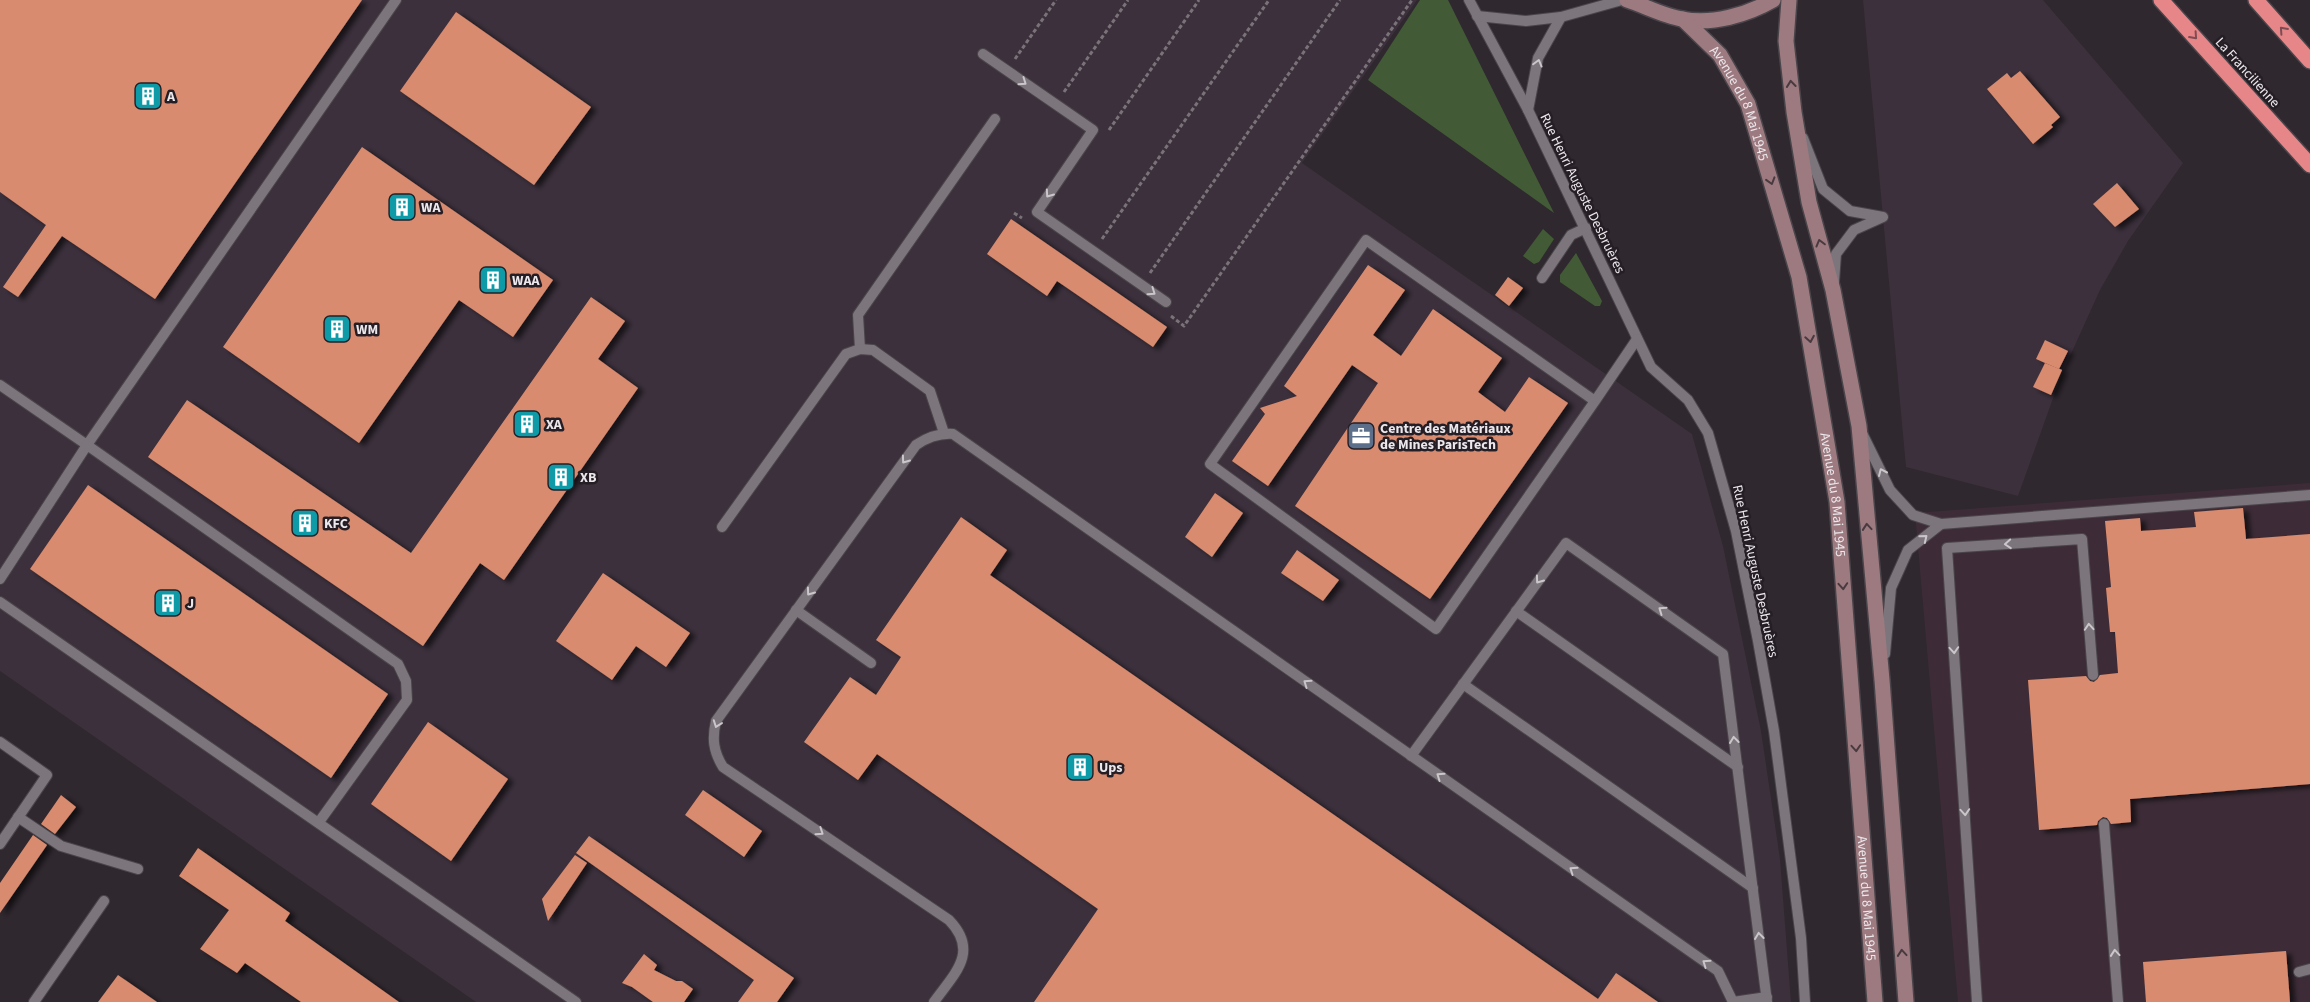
<svg xmlns="http://www.w3.org/2000/svg" width="2310" height="1002" viewBox="0 0 2310 1002" font-family="'Source Sans 3',sans-serif">
<style>
.commercial{fill:#3d2c37}
.built{fill:#3b303c}
.green{fill:#425b36}
.building{fill:#d98b6f;filter:url(#shadow)}
.lines{fill:none;stroke-linecap:round;stroke-linejoin:round}
.lane-casing{stroke:#4a454a;stroke-width:12}
.secondary-casing{stroke:#4a454a;stroke-width:18}
.highway-casing{stroke:#4a454a;stroke-width:18}
.path{stroke:#797379;stroke-width:3;stroke-dasharray:4 2.5;stroke-linecap:butt}
.lane{stroke:#7c757c;stroke-width:10}
.secondary{stroke:#9c7a80;stroke-width:15}
.highway{stroke:#e78688;stroke-width:15}
.oneway{stroke:#7c4d52}
.oneway2{stroke:#cac6ca}
.oneway3{stroke:#493a40}
.labels{text-anchor:middle;stroke-width:5;stroke-linejoin:round;paint-order:stroke}
.street-label{font-size:14px;fill:#ece8ec;stroke:#251f25}
.poi-label{font-size:14px;font-weight:bold;fill:#ece8ec;stroke:#251f25;text-anchor:start}
</style>
<defs>
<filter id="shadow"><feDropShadow dx="5.5" dy="3" stdDeviation="2.5" flood-color="#0009"/></filter>
</defs>
<rect width="100%" height="100%" fill="#2f282f"/>
<path class="commercial" d="M 2310,483 L 2310,1002 L 1958,1002 L 1915,513 Z"/>
<g class="built">
<path d="M 0,0 L 1417,0 L 1302,163 L 1692,434 L 1723,546 L 1761,731 L 1780,859 L 1791,1002 L 476,1002 L 0,671 Z"/>
<path d="M 1863,0 L 2043,0 L 2183,163 L 2128,241 L 2100,290 L 2061,376 L 2018,496 L 1906,467 Z"/>
</g>
<g class="green">
<path d="M 1420,0 L 1448,0 L 1554,213 L 1368,80 Z"/>
<path d="M 1543,229 L 1554,239 L 1539,262 L 1534,264 L 1523,256 Z"/>
<path d="M 1576,253 L 1602,301 L 1600,306 L 1595,306 L 1560,282 L 1560,275 Z"/>
</g>
<g class="building">
<path d="M 0,0 L 362,0 L 155,299 L 62,236 L 18,297 L 3,287 L 46,225 L 0,192 Z"/>
<path d="M 456,12 L 591,107 L 534,185 L 400,91 Z"/>
<path d="M 2020,71 L 2060,117 L 2051,125 L 2053,127 L 2033,144 L 1987,89 L 2007,73 L 2011,78 Z"/>
<path d="M 362,147 L 553,280 L 513,337 L 459,300 L 359,443 L 223,347 Z"/>
<path d="M 2117,183 L 2139,209 L 2115,227 L 2093,204 Z"/>
<path d="M 1011,219 L 1167,327 L 1153,347 L 1057,281 L 1047,296 L 987,254 Z"/>
<path d="M 1368,265 L 1405,290 L 1373,335 L 1401,356 L 1433,309 L 1502,358 L 1478,392 L 1505,412 L 1529,377 L 1568,403 L 1430,599 L 1295,506 L 1378,383 L 1352,365 L 1268,486 L 1232,461 L 1265,414 L 1260,408 L 1297,396 L 1284,386 Z"/>
<path d="M 1508,277 L 1523,288 L 1509,306 L 1495,295 Z"/>
<path d="M 591,297 L 625,321 L 598,359 L 638,388 L 504,580 L 480,563 L 423,646 L 148,457 L 187,400 L 411,553 Z"/>
<path d="M 2045,340 L 2068,351 L 2059,369 L 2036,359 Z"/>
<path d="M 2045,363 L 2062,370 L 2051,395 L 2033,387 Z"/>
<path d="M 88,485 L 388,694 L 331,778 L 30,569 Z"/>
<path d="M 1215,493 L 1243,513 L 1212,557 L 1185,537 Z"/>
<path d="M 2243,508 L 2246,539 L 2310,534 L 2310,784 L 2130,799 L 2131,822 L 2111,824 L 2107,818 L 2103,817 L 2098,821 L 2097,825 L 2039,830 L 2028,680 L 2086,676 L 2090,681 L 2094,682 L 2100,675 L 2118,673 L 2115,632 L 2110,632 L 2106,588 L 2111,587 L 2105,521 L 2140,518 L 2141,531 L 2196,527 L 2194,512 Z"/>
<path d="M 961,517 L 1007,550 L 990,575 L 1598,999 L 1616,973 L 1658,1002 L 1034,1002 L 1098,909 L 877,754 L 858,780 L 804,742 L 850,677 L 876,695 L 901,657 L 876,640 Z"/>
<path d="M 1297,550 L 1339,580 L 1323,601 L 1281,573 Z"/>
<path d="M 603,573 L 690,633 L 666,667 L 636,646 L 612,680 L 556,641 Z"/>
<path d="M 428,722 L 508,779 L 451,861 L 371,804 Z"/>
<path d="M 703,790 L 762,831 L 744,857 L 685,815 Z"/>
<path d="M 61,795 L 76,807 L 55,834 L 41,824 Z"/>
<path d="M 33,835 L 47,845 L 0,913 L 0,883 Z"/>
<path d="M 589,836 L 794,978 L 777,1002 L 738,1002 L 754,980 L 576,853 Z"/>
<path d="M 198,848 L 290,913 L 285,921 L 399,1002 L 301,1002 L 245,963 L 237,973 L 200,949 L 229,910 L 179,876 Z"/>
<path d="M 575,855 L 587,863 L 548,921 L 542,899 Z"/>
<path d="M 2286,951 L 2290,1002 L 2146,1002 L 2143,962 Z"/>
<path d="M 644,954 L 657,965 L 654,970 L 676,981 L 682,981 L 693,989 L 684,1002 L 653,1002 L 632,987 L 622,983 Z"/>
<path d="M 118,975 L 157,1002 L 98,1002 Z"/>
</g>
<g class="lines">
<g class="lane-casing">
<g id="lane">
<path d="M 1469,0 L 1528,110 L 1651,367 L 1688,400 L 1708,433 L 1736,531 L 1758,641 L 1774,731 L 1801,938 L 1805,1002"/>
<path d="M 1477,16 L 1526,21 L 1561,17 L 1622,0"/>
<path d="M 983,54 L 1093,130 L 1037,212 L 1166,302"/>
<path d="M 1528,110 L 1538,58 L 1561,17"/>
<path d="M 1803,138 L 1823,189 L 1850,211 L 1883,217 L 1854,230 L 1836,254 L 1834,282"/>
<path d="M 1542,278 L 1571,235 L 1586,228"/>
<path d="M 860,349 L 858,315 L 995,119"/>
<path d="M 0,385 L 87,445 L 396,0"/>
<path d="M 1595,401 L 1436,629 L 1210,464 L 1366,240 L 1595,401 L 1637,339"/>
<path d="M 1861,431 L 1890,490 L 1913,515 L 1941,524 L 2310,495"/>
<path d="M 722,527 L 846,354 L 860,349 L 873,350 L 930,391 L 944,433"/>
<path d="M 0,579 L 87,445 L 398,664 L 406,681 L 407,700 L 319,822"/>
<path d="M 0,602 L 576,1002"/>
<path d="M 796,610 L 871,663"/>
<path d="M 1516,611 L 1738,767"/>
<path d="M 1885,654 L 1891,588 L 1908,550 L 1941,524"/>
<path d="M 1463,684 L 1753,888"/>
<path d="M 0,742 L 47,775 L 0,844"/>
<path d="M 1411,756 L 1566,543 L 1723,654 L 1767,1002"/>
<path d="M 18,817 L 61,846 L 138,869"/>
<path d="M 2104,824 L 2118,1002"/>
<path d="M 2299,972 L 2310,969"/>
<path d="M 34,1002 L 104,901"/>
<path d="M 934,1002 C 954,974 980,952 949,920 L 723,767 C 713,751 712,738 716,721 L 916,445 C 928,437 939,433 953,434 L 1718,971 L 1733,1002"/>
<path d="M 1733,1002 L 1767,997"/>
<path d="M 1977,1002 L 1947,548 L 2082,539 L 2093,675"/>
</g>
</g>
<g class="secondary-casing">
<g id="secondary">
<path d="M 1627,0 C 1645,6 1664,16 1682,19 C 1712,25 1747,15 1773,0"/>
<path d="M 1789,0 L 1786,41 L 1794,112 L 1809,202 L 1833,290 L 1859,426 L 1882,680 L 1906,1002"/>
<path id="s1" d="M 1683,19 L 1720,55 L 1748,104 L 1799,277 L 1837,502 L 1875,1002"/>
</g>
</g>
<g class="highway-casing">
<g id="highway">
<path d="M 2161,0 L 2310,165"/>
<path d="M 2256,0 L 2310,61"/>
</g>
</g>
<g class="path">
<path d="M 1015,59 L 1056,0"/>
<path d="M 1064,92 L 1128,0"/>
<path d="M 1109,130 L 1199,0"/>
<path d="M 1014,213 L 1022,218"/>
<path d="M 1102,239 L 1269,0"/>
<path d="M 1150,273 L 1340,0"/>
<path d="M 1171,316 L 1184,326 L 1412,0"/>
</g>
<use href="#lane" class="lane"/>
<use href="#secondary" class="secondary"/>
<use href="#highway" class="highway"/>
</g>
<defs><path id="oneway-chevron" d="M-2-3.5L2.5 0L-2 3.5" fill="none" stroke-width="1.6" stroke-linecap="round" stroke-linejoin="round" transform="scale(1.25)"/></defs>
<g class="oneway">
<use href="#oneway-chevron" transform="translate(2283 30) rotate(-132)"/>
<use href="#oneway-chevron" transform="translate(2194 36) rotate(48)"/>
</g>
<g class="oneway2">
<use href="#oneway-chevron" transform="translate(1538 63) rotate(-75)"/>
<use href="#oneway-chevron" transform="translate(1023 82) rotate(35)"/>
<use href="#oneway-chevron" transform="translate(1049 194) rotate(125)"/>
<use href="#oneway-chevron" transform="translate(1152 292) rotate(35)"/>
<use href="#oneway-chevron" transform="translate(905 460) rotate(126)"/>
<use href="#oneway-chevron" transform="translate(1882 472) rotate(-114)"/>
<use href="#oneway-chevron" transform="translate(1924 538) rotate(-39)"/>
<use href="#oneway-chevron" transform="translate(2008 544) rotate(176)"/>
<use href="#oneway-chevron" transform="translate(1539 580) rotate(126)"/>
<use href="#oneway-chevron" transform="translate(810 592) rotate(126)"/>
<use href="#oneway-chevron" transform="translate(1662 610) rotate(-145)"/>
<use href="#oneway-chevron" transform="translate(2089 627) rotate(-94)"/>
<use href="#oneway-chevron" transform="translate(1954 650) rotate(86)"/>
<use href="#oneway-chevron" transform="translate(1307 683) rotate(-145)"/>
<use href="#oneway-chevron" transform="translate(717 724) rotate(110)"/>
<use href="#oneway-chevron" transform="translate(1734 740) rotate(-97)"/>
<use href="#oneway-chevron" transform="translate(1440 776) rotate(-145)"/>
<use href="#oneway-chevron" transform="translate(1965 812) rotate(86)"/>
<use href="#oneway-chevron" transform="translate(820 832) rotate(34)"/>
<use href="#oneway-chevron" transform="translate(1573 870) rotate(-145)"/>
<use href="#oneway-chevron" transform="translate(1759 936) rotate(-97)"/>
<use href="#oneway-chevron" transform="translate(2115 953) rotate(-95)"/>
<use href="#oneway-chevron" transform="translate(1706 963) rotate(-145)"/>
</g>
<g class="oneway3">
<use href="#oneway-chevron" transform="translate(1791 84) rotate(-96)"/>
<use href="#oneway-chevron" transform="translate(1771 181) rotate(73)"/>
<use href="#oneway-chevron" transform="translate(1820 243) rotate(-105)"/>
<use href="#oneway-chevron" transform="translate(1810 339) rotate(80)"/>
<use href="#oneway-chevron" transform="translate(1867 527) rotate(-95)"/>
<use href="#oneway-chevron" transform="translate(1843 586) rotate(86)"/>
<use href="#oneway-chevron" transform="translate(1856 748) rotate(86)"/>
<use href="#oneway-chevron" transform="translate(1902 953) rotate(-95)"/>
</g>
<defs>
<g id="building-square" transform="scale(1.4375)"><rect x="-9" y="-9" width="18" height="18" rx="4" fill="#0f9aa8" stroke="#251f25"/><path d="M-4-6H4V6H1V3H-1V6H-4ZM-2.5-4.3h1.7v1.8h-1.7ZM.8-4.3h1.7v1.8H.8ZM-2.5-1h1.7V.8h-1.7ZM.8-1h1.7V.8H.8Z" fill="#fff"/></g>
<g id="office-square" transform="scale(1.4375)"><rect x="-9" y="-9" width="18" height="18" rx="4" fill="#5c6f8a" stroke="#251f25"/><path d="M-6-3h4V-5.5h4V-3h4V5H-6ZM-1-4.5V-3h2v-1.5ZM-6 0V1H6V0Z" fill="#fff"/></g>
</defs>
<g fill-rule="evenodd">
<use href="#building-square" x="148" y="96"/>
<use href="#building-square" x="402" y="207"/>
<use href="#building-square" x="493" y="280"/>
<use href="#building-square" x="337" y="329"/>
<use href="#building-square" x="527" y="424"/>
<use href="#office-square" x="1361" y="436"/>
<use href="#building-square" x="561" y="477"/>
<use href="#building-square" x="305" y="523"/>
<use href="#building-square" x="168" y="603"/>
<use href="#building-square" x="1080" y="767"/>
</g>
<g class="labels">
<g class="street-label">
<text transform="translate(2248 72) rotate(48)" y="5">La Francilienne</text>
<text dy="5" stroke="none"><textPath href="#s1" startOffset="104">Avenue du 8 Mai 1945</textPath></text>
<text transform="translate(1583 193) rotate(64)" y="5">Rue Henri Auguste Desbruères</text>
<text dy="5" stroke="none"><textPath href="#s1" startOffset="509">Avenue du 8 Mai 1945</textPath></text>
<text transform="translate(1756 571) rotate(78)" y="5">Rue Henri Auguste Desbruères</text>
<text dy="5" stroke="none"><textPath href="#s1" startOffset="914">Avenue du 8 Mai 1945</textPath></text>
</g>
<g class="poi-label">
<text x="167" y="101">A</text>
<text x="421" y="212">WA</text>
<text x="512" y="285">WAA</text>
<text x="356" y="334">WM</text>
<text x="546" y="429">XA</text>
<text x="1380" y="433">Centre des Matériaux<tspan x="1380" dy="16">de Mines ParisTech</tspan></text>
<text x="580" y="482">XB</text>
<text x="324" y="528">KFC</text>
<text x="187" y="608">J</text>
<text x="1099" y="772">Ups</text>
</g>
</g>
</svg>
